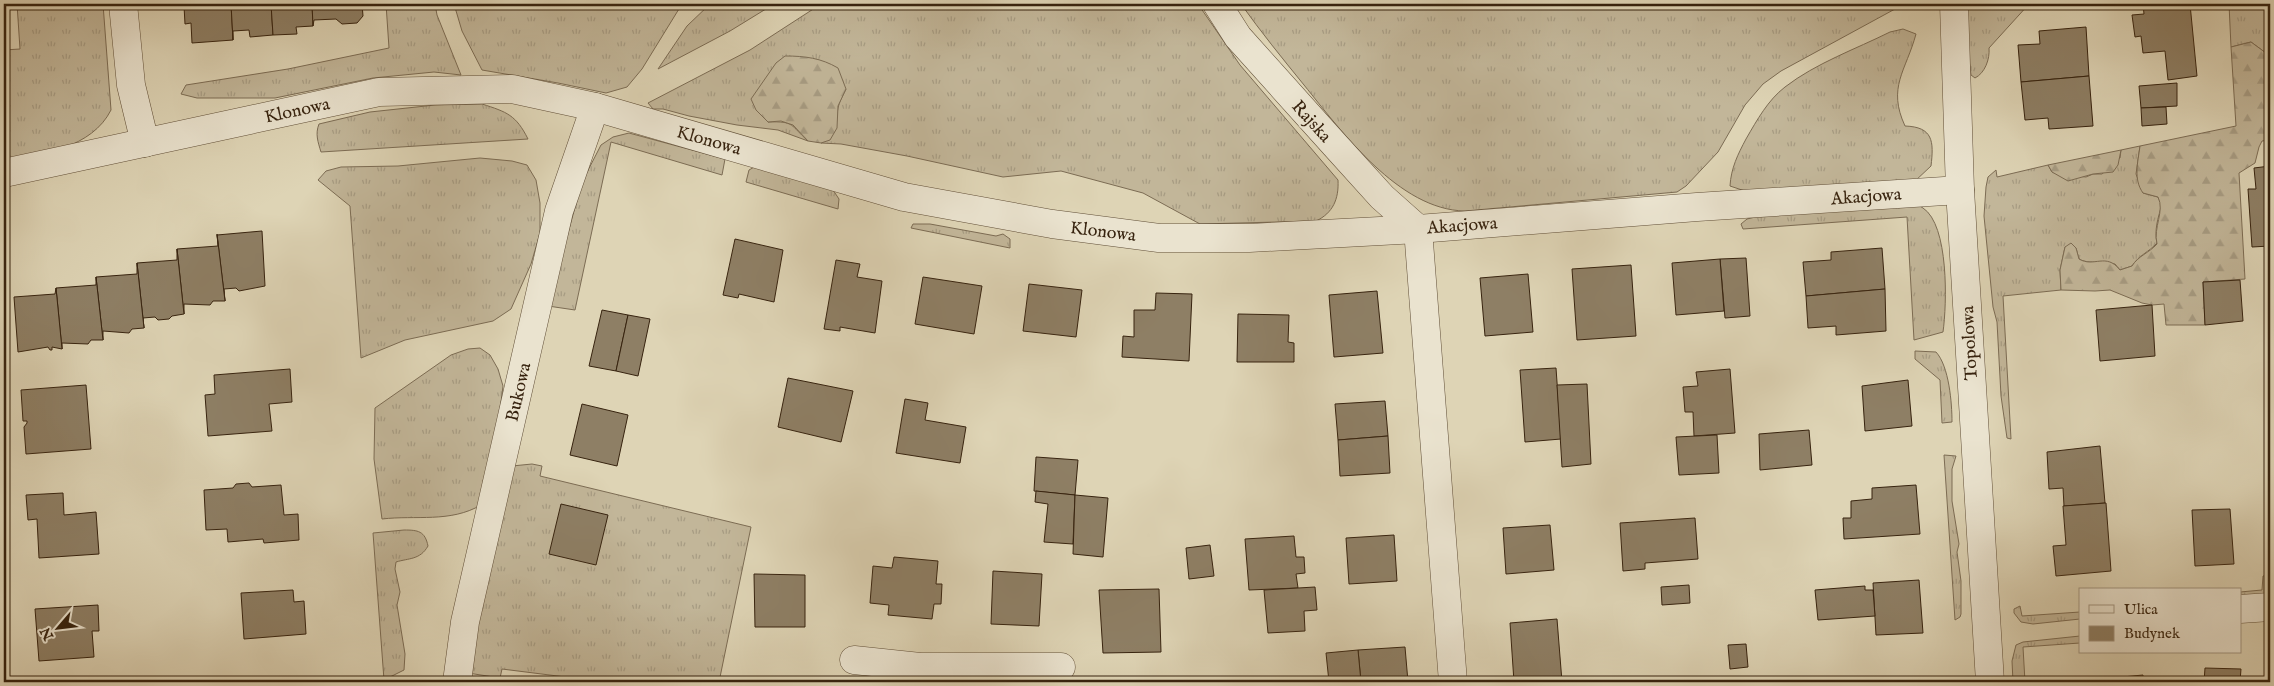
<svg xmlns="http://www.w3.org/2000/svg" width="2274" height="686" viewBox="0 0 2274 686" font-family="'IM FELL English',serif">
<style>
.grass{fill:url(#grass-tufts);stroke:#7c6c54}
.forest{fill:url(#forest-firs);stroke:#7c6c54}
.building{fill:#8e7f65;stroke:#37230f}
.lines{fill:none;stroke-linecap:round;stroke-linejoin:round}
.minor-casing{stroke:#614f38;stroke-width:29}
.minor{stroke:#eae3cf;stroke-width:28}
.labels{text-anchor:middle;stroke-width:4;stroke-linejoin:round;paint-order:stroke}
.street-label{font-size:18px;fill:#37230f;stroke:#eae3cf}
</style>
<defs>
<pattern id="grass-tufts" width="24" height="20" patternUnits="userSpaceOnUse" patternTransform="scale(1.25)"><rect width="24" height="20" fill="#c2b699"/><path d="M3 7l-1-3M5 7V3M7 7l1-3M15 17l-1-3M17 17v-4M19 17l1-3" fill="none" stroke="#a79c83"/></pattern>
<pattern id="forest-firs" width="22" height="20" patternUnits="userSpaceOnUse" patternTransform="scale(1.25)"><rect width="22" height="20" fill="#c2b699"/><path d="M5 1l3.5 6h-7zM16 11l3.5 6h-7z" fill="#a79c83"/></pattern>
</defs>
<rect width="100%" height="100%" fill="#ded4b5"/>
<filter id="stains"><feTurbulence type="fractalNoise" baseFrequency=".004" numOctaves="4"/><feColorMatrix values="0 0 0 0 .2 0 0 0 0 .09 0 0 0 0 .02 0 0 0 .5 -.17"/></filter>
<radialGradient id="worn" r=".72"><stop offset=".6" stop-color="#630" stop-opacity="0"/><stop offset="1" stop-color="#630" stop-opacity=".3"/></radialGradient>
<g class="grass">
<path d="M 17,4 L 103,4 L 111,110 C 92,148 42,154 4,165 L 4,50 L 20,49 Z"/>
<path d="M 386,4 L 435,4 L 437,15 L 461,75 L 434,72 L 373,78 L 275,98 L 197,98 L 181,94 L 186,85 L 288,69 L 389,48 Z"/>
<path d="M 454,4 L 682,4 L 642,69 L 627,87 L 606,93 L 558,83 L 482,70 L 462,31 Z"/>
<path d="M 710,4 L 774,4 L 730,31 L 658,69 L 687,26 Z"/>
<path d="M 821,4 L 1198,4 L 1240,65 L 1338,180 C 1339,199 1333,213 1316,221 L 1200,224 L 1143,193 L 1061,171 L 1003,177 L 907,156 L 841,144 L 821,143 C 838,136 835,124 838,108 C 839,102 843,95 846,89 L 768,122 C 795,121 790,125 808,141 L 778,130 L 737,125 L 689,116 L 663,109 L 653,109 L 648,103 L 750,50 Z"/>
<path d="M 1241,4 L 1902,4 L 1895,9 L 1781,71 L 1763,84 L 1745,105 L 1718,152 L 1686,186 L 1677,192 L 1465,211 C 1399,210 1342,132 1304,85 C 1282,58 1261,32 1241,4 Z"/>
<path d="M 1967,4 L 2029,4 L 1989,48 C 1990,59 1985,73 1975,78 L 1971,75 L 1966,37 Z"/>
<path d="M 2229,4 L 2270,4 L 2270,56 L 2251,42 L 2231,47 Z"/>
<path d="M 1903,29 L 1916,34 C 1906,71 1887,87 1905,126 C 1933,127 1934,141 1931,166 L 1914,182 L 1748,192 L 1730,186 C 1731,168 1738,154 1746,139 C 1757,120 1768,100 1785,87 C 1816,63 1856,49 1890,32 Z"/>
<path d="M 482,104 C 507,112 516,115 528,139 L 321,152 C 318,142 315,134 319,124 L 370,112 L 435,105 Z"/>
<path d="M 629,133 L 725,159 L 722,175 L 611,142 L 575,310 L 548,306 L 582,182 L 601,145 L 613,137 Z"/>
<path d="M 2140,146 L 2136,174 L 2143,193 L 2158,197 L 2162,205 C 2158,217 2154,231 2157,243 C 2149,252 2139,255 2132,266 L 2120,270 L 2115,264 C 2104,261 2086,264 2079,259 L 2076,248 L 2065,247 L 2060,270 L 2061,290 L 2003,296 L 2011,439 L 2007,438 L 2001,396 L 1997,322 L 1993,307 L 1984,216 L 1986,187 L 1988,177 L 1996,170 L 1997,177 L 2048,165 L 2052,172 L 2057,174 L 2086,177 L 2093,174 L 2102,174 L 2120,158 L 2121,150 Z"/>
<path d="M 480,158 L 512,161 L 527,165 L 536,180 L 540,203 L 540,233 L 531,264 L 511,309 L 493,321 L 405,340 L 361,358 L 350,206 L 318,180 L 326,171 L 341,167 L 398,166 Z"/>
<path d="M 756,166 L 831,187 L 839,199 L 838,209 L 746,182 L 749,170 Z"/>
<path d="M 1909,202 C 1913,204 1919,205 1923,208 C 1949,225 1947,304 1943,332 L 1914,340 L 1907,217 L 1743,229 L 1741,224 L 1747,219 L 1764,215 Z"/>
<path d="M 913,224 L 930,224 L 996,236 L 1003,234 L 1010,239 L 1010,248 L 911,228 Z"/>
<path d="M 480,348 L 490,355 L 498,369 L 503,386 L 500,410 L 481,505 C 450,523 416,515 382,519 L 374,459 L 375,408 L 451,355 L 468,349 Z"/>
<path d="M 1915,351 L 1936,352 C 1949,366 1952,403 1952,422 L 1942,423 L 1940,380 L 1915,359 Z"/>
<path d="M 1944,455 L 1956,456 L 1952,469 L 1952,501 L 1959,544 L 1957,552 L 1961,581 L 1961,614 L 1960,617 L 1955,620 Z"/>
<path d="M 532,464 L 542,466 L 540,476 L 751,527 L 719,682 L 605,682 L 502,669 L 500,678 L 468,673 L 471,635 L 512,466 Z"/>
<path d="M 404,530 C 418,530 425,531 428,546 C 420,560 409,558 396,562 L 395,569 L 400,592 L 397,605 L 405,654 L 404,670 L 384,680 L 373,533 Z"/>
<path d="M 2270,575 L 2270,593 L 2260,598 L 2240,598 L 2240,592 L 2262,590 L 2263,576 Z"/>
<path d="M 2020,606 L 2022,616 L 2080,612 L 2080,619 L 2033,624 L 2021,622 L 2014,613 L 2014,609 Z"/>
<path d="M 2080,636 L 2080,643 L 2023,647 L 2025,682 L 2013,682 L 2012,661 L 2016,645 L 2023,642 Z"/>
</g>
<g class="forest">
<path d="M 2251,42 L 2270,56 L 2270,140 L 2262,141 L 2259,147 L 2255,163 L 2239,173 L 2245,279 L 2203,282 L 2205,325 L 2166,325 L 2164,304 L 2152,305 L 2142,303 L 2110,290 L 2095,291 L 2061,290 L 2060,270 L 2065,247 L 2071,243 L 2076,248 L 2079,259 C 2094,268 2106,252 2120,270 L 2132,266 C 2138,256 2149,253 2157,244 C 2153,227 2165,211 2158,197 L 2143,193 C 2133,179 2138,162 2140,146 L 2236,126 L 2231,47 Z"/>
<path d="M 785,56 C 805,56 821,58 838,68 L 846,89 L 838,106 L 837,128 L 830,140 L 821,143 L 808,141 L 793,125 L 781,121 L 768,122 L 756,110 L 751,99 L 776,63 Z"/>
<path d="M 2121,150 L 2118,165 L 2113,172 L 2093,174 L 2068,181 L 2052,172 L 2048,165 Z"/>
</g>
<g class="building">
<path d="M 190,4 L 231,4 L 233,40 L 192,43 L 191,23 L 185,24 L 184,6 L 190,6 Z"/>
<path d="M 231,4 L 271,4 L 273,35 L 250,37 L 249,30 L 233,31 L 233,40 Z"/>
<path d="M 271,4 L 312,4 L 313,26 L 296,27 L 297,34 L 273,35 Z"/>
<path d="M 312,4 L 362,4 L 363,16 L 357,23 L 342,24 L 336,19 L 314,20 L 313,26 Z"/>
<path d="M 2143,4 L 2190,4 L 2197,76 L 2168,80 L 2165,51 L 2143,53 L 2141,36 L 2135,37 L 2132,15 L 2144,14 Z"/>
<path d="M 2086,27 L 2089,76 L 2021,82 L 2018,45 L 2040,44 L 2039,31 Z"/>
<path d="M 2089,76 L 2093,126 L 2049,129 L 2048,118 L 2025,120 L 2021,82 Z"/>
<path d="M 2177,83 L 2177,106 L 2141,108 L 2139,86 Z"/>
<path d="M 2166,107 L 2167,124 L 2142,126 L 2141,108 Z"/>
<path d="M 2270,166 L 2270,246 L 2252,247 L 2248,189 L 2256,189 L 2254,168 Z"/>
<path d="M 262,231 L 265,286 L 239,291 L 236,288 L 224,289 L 225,301 L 217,235 Z"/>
<path d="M 217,234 L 225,301 L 213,301 L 210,305 L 184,304 L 184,314 L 177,249 L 218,246 Z"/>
<path d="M 735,239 L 783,250 L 774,302 L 739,294 L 738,298 L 723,295 Z"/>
<path d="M 1882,248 L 1885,289 L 1806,296 L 1803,262 L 1831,260 L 1831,252 Z"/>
<path d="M 177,249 L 184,314 L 172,316 L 169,319 L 158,320 L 155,317 L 143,318 L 144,328 L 137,263 L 177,260 Z"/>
<path d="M 1746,258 L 1750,316 L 1725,318 L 1720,259 Z"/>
<path d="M 1720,259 L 1724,311 L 1676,315 L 1672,263 Z"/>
<path d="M 836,260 L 860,264 L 857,277 L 882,281 L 875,333 L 840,327 L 840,331 L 824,329 Z"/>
<path d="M 137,263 L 144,328 L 132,329 L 129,333 L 103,331 L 103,340 L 96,277 L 137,274 Z"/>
<path d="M 1631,265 L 1636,336 L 1577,340 L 1572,269 Z"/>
<path d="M 1528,274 L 1533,332 L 1485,336 L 1480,278 Z"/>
<path d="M 96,277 L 103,340 L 91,340 L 88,344 L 62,343 L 62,349 L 56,288 L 96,285 Z"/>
<path d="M 923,277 L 982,286 L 974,334 L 915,324 Z"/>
<path d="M 2240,280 L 2243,321 L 2205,325 L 2203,282 Z"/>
<path d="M 1029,284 L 1082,290 L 1076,337 L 1023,331 Z"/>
<path d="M 56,288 L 62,349 L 52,347 L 52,350 L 50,350 L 48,347 L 18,352 L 14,297 L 55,294 Z"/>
<path d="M 1885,289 L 1886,331 L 1836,335 L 1836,326 L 1808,328 L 1806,296 Z"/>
<path d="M 1377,291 L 1383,353 L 1334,357 L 1329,295 Z"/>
<path d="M 1156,293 L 1192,294 L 1189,361 L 1122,357 L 1123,336 L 1134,337 L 1134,310 L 1155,310 Z"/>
<path d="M 2152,305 L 2155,356 L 2100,361 L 2096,310 Z"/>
<path d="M 602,310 L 628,315 L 616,371 L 589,366 Z"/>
<path d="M 1238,314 L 1289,315 L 1288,342 L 1294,343 L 1294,362 L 1237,362 Z"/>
<path d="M 628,315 L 650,319 L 638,376 L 616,371 Z"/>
<path d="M 1556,368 L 1561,439 L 1525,442 L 1520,370 Z"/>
<path d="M 290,369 L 292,402 L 269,404 L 272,431 L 208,436 L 205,395 L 215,394 L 214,375 Z"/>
<path d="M 1730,369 L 1735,433 L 1694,436 L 1693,412 L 1685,412 L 1683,387 L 1698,386 L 1696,372 Z"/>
<path d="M 788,378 L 853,391 L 841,442 L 778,427 Z"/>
<path d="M 1908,380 L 1912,426 L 1865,431 L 1862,386 Z"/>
<path d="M 1587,384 L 1591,464 L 1562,467 L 1557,385 Z"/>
<path d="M 86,385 L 91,449 L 26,454 L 24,427 L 27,423 L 27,421 L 23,421 L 21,390 Z"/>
<path d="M 905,399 L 928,403 L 925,420 L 966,427 L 960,463 L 896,453 Z"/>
<path d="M 1385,401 L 1388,436 L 1338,440 L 1335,404 Z"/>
<path d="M 582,404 L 628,415 L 617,466 L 570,455 Z"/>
<path d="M 1809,430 L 1812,465 L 1760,470 L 1759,434 Z"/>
<path d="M 1717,435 L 1719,473 L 1679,475 L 1676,437 Z"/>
<path d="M 1388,436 L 1390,473 L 1340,476 L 1338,440 Z"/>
<path d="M 2100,446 L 2105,503 L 2064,506 L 2063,488 L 2049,489 L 2047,452 Z"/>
<path d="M 1036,457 L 1078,460 L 1075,495 L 1034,491 Z"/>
<path d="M 249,483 L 252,487 L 281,485 L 284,515 L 298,514 L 299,540 L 264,543 L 263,539 L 228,542 L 227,529 L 206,530 L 204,490 L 233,488 L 236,484 Z"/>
<path d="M 1916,485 L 1920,534 L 1844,539 L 1843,518 L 1851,518 L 1851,501 L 1872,499 L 1872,488 Z"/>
<path d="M 1036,491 L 1075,495 L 1073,544 L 1044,542 L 1048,504 L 1035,502 Z"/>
<path d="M 63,493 L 64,515 L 96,512 L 99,554 L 39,558 L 37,519 L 28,520 L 26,495 Z"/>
<path d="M 1075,495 L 1108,498 L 1103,557 L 1073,554 Z"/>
<path d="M 2106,503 L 2111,571 L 2056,576 L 2053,546 L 2066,545 L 2063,506 Z"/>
<path d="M 561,504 L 608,515 L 596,565 L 549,554 Z"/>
<path d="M 2230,509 L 2234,564 L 2195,566 L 2192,510 Z"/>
<path d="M 1695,518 L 1698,559 L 1645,563 L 1645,569 L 1623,571 L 1620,523 Z"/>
<path d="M 1550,525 L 1554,570 L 1506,574 L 1503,528 Z"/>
<path d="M 1394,535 L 1397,581 L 1349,584 L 1346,538 Z"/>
<path d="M 1294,536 L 1296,557 L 1304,557 L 1305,573 L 1296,574 L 1298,588 L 1249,590 L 1245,539 Z"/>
<path d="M 1210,545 L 1214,576 L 1189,579 L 1186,548 Z"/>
<path d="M 894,557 L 938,561 L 936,584 L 942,584 L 941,604 L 934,604 L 932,619 L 888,615 L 889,605 L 870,603 L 873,566 L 892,568 Z"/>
<path d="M 993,571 L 1042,574 L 1039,626 L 991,624 Z"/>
<path d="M 754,574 L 805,575 L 805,627 L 755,627 Z"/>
<path d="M 1919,580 L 1923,633 L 1876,635 L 1873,583 Z"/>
<path d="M 1689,585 L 1690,603 L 1662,605 L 1661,587 Z"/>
<path d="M 1865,586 L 1865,590 L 1873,590 L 1875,616 L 1818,620 L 1815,590 Z"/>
<path d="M 1315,587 L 1317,610 L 1304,611 L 1305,631 L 1268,633 L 1264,590 Z"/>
<path d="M 1159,589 L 1161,652 L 1103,653 L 1099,590 Z"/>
<path d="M 293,590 L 294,602 L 304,601 L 306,634 L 244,639 L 241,593 Z"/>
<path d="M 98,605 L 99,631 L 92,631 L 94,657 L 39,661 L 35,609 Z"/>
<path d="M 1557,619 L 1562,682 L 1514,682 L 1510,623 Z"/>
<path d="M 1746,644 L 1748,667 L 1730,669 L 1728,645 Z"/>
<path d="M 1405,647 L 1408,682 L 1361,682 L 1358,650 Z"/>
<path d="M 1358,650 L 1361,682 L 1329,682 L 1326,653 Z"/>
<path d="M 2205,668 L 2241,669 L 2240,682 L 2204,682 Z"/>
<path d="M 2143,675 L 2143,682 L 2057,682 L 2112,678 Z"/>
<path d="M 1926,678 L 1926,682 L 1881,682 L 1880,681 Z"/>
</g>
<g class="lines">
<g class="minor-casing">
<g id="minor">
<path d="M 123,4 L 131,85 L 145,143"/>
<path d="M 1217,4 L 1238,37 L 1334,144 L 1382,197 L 1418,229"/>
<path d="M 1954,4 L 1960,190 L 1990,682"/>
<path d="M 4,173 L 379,92 L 512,89 L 595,107 L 904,197 L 1052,224 L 1159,238 L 1249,238 L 1418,229 L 1697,207 L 1960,190"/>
<path d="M 1418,229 L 1453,682"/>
<path d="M 2240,609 L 2270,607"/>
<path d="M 854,660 L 920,667 L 1061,667"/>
<path d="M 457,682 L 465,622 L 559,211 L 595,107"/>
</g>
</g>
<use href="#minor" class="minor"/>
</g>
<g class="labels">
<g class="street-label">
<text transform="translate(297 110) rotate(-12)" y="6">Klonowa</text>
<text transform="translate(1312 121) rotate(48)" y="6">Rajska</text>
<text transform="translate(709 140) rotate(16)" y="6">Klonowa</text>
<text transform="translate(1866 196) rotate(-4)" y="6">Akacjowa</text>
<text transform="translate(1462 225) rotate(-4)" y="6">Akacjowa</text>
<text transform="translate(1103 231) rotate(7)" y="6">Klonowa</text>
<text transform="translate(1969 343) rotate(-93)" y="6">Topolowa</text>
<text transform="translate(518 392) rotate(-77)" y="6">Bukowa</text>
</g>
</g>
<rect width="2274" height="686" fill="none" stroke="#ded4b5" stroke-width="20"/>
<rect x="5" y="5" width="2264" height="676" fill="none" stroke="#37230f" stroke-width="2.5"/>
<rect x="10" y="10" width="2254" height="666" fill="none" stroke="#37230f"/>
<rect x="2079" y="588" width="162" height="65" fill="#eae3cf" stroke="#a29682"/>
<rect x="2089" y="605" width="25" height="8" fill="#eae3cf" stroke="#a29682"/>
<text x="2124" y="614" font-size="15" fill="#37230f">Ulica</text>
<rect x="2089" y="626" width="25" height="15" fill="#8e7f65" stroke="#a29682"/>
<text x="2124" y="638" font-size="15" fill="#37230f">Budynek</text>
<g transform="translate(58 628) rotate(242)" stroke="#eae3cf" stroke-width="4" paint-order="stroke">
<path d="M0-4L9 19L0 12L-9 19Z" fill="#37230f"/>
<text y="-8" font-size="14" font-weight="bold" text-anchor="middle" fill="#37230f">N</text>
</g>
<rect width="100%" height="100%" filter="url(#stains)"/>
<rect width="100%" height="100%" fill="url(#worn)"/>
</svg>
